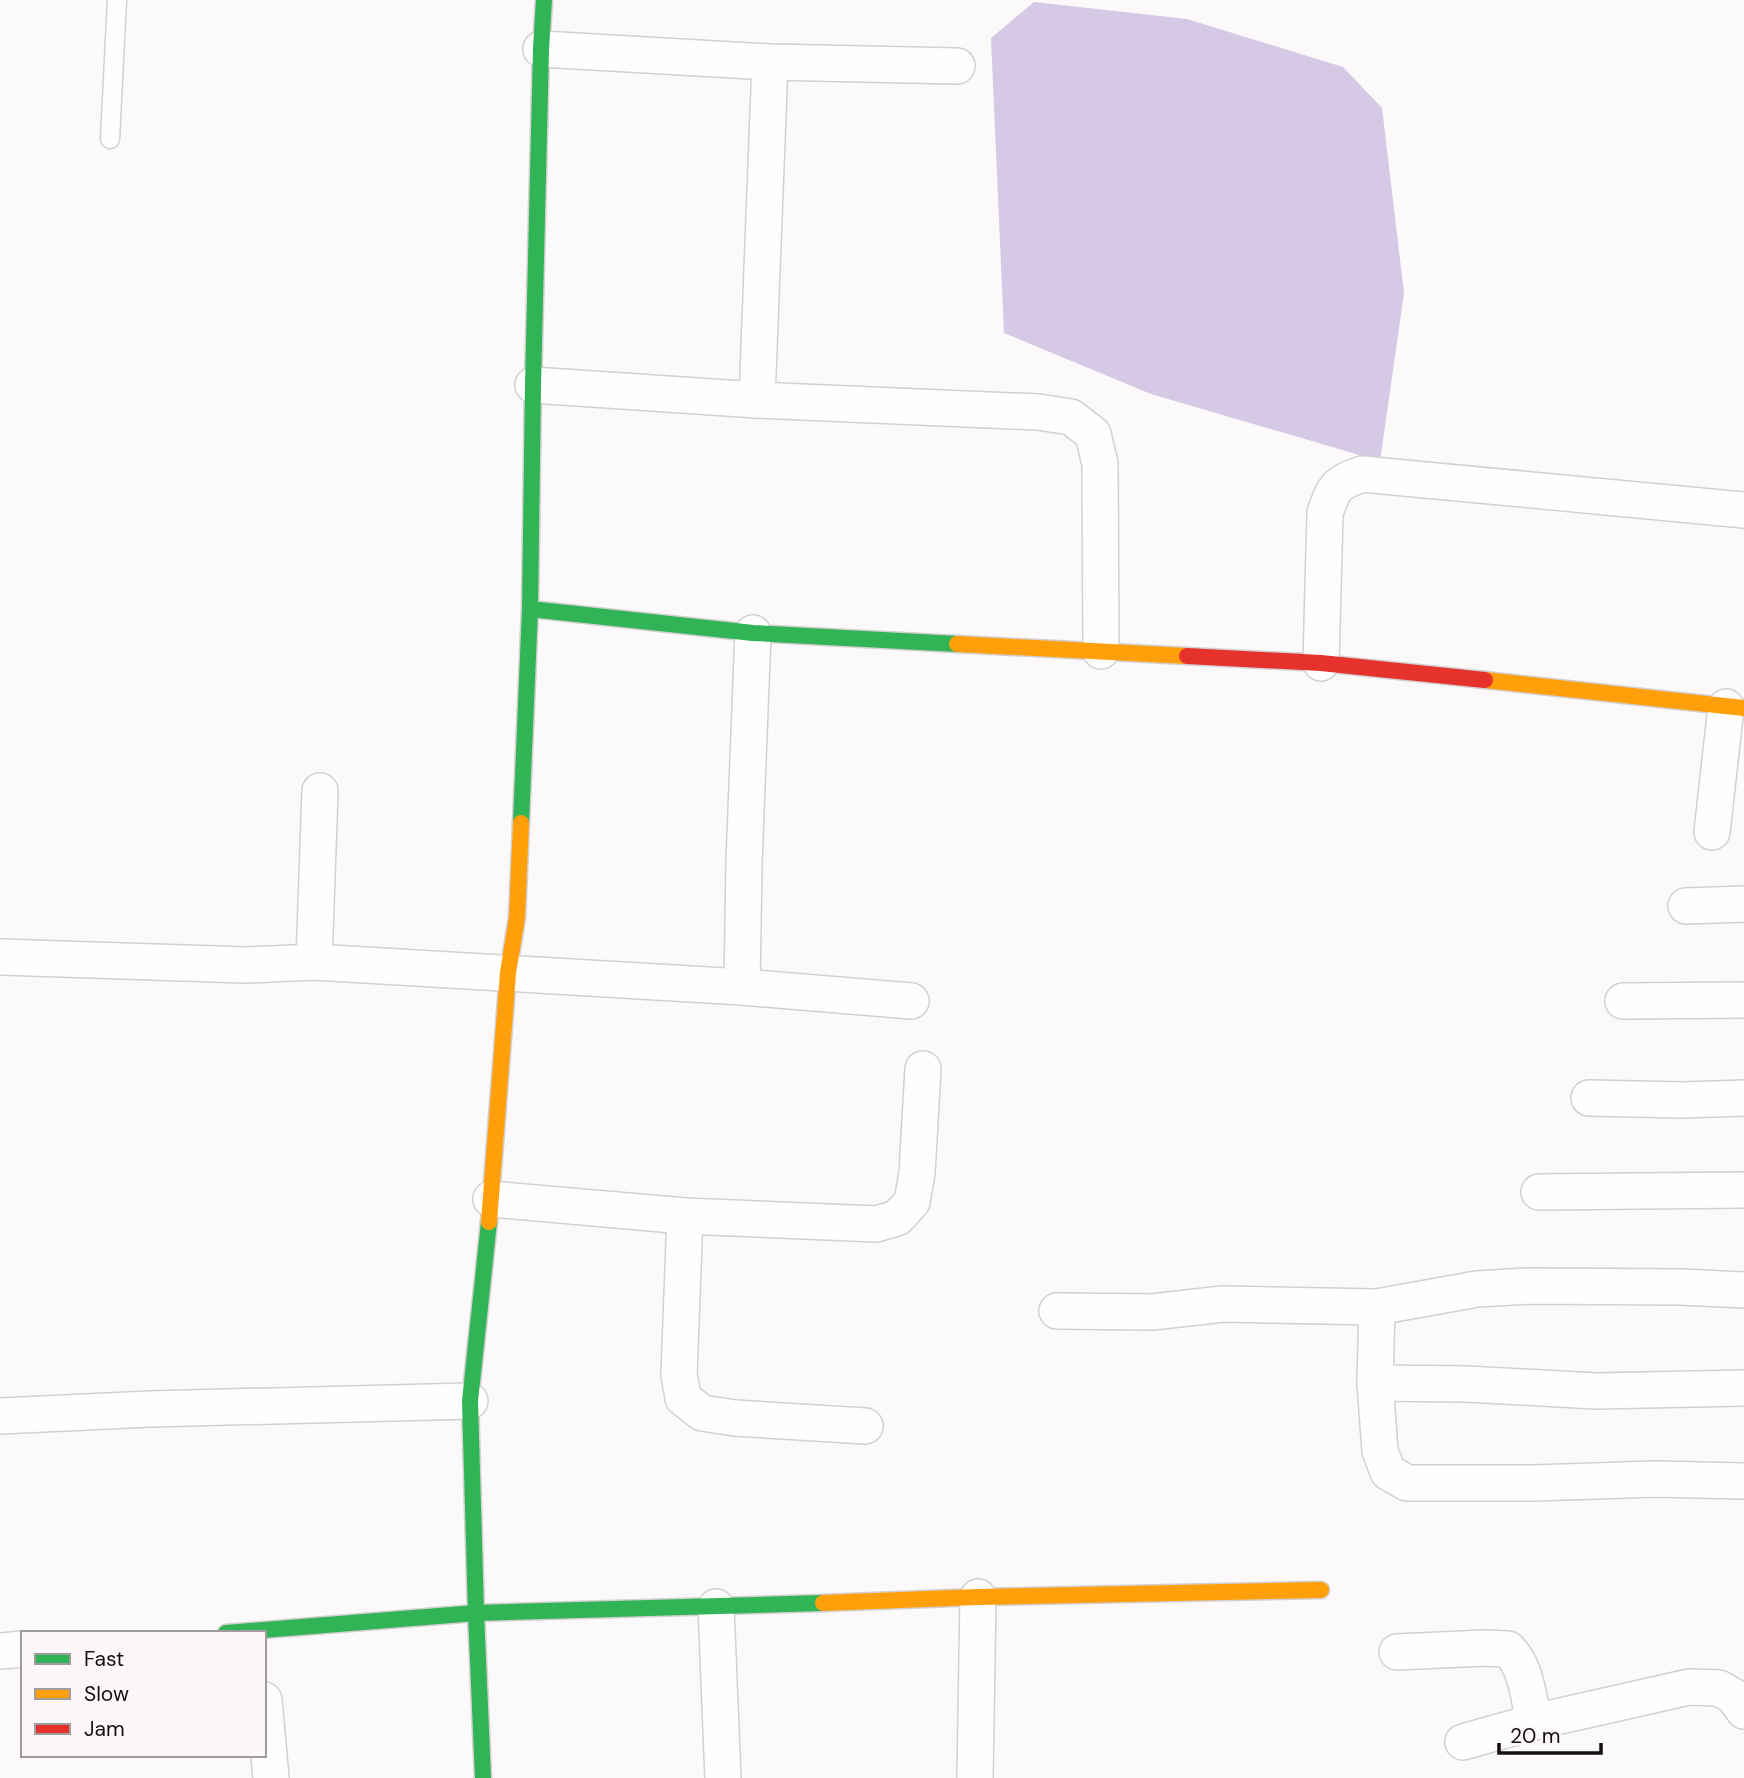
<svg xmlns="http://www.w3.org/2000/svg" width="1744" height="1778" viewBox="0 0 1744 1778" font-family="'DM Sans',sans-serif">
<style>
.water{fill:#d6c9e5}
.lines{fill:none;stroke-linecap:round;stroke-linejoin:round}
.lane-casing{stroke:#d4d0d1;stroke-width:21}
.street-casing{stroke:#d4d0d1;stroke-width:38}
.fast-casing{stroke:#d4d0d1;stroke-width:19}
.slow-casing{stroke:#d4d0d1;stroke-width:19}
.jam-casing{stroke:#d4d0d1;stroke-width:19}
.lane{stroke:#fefefe;stroke-width:18}
.street{stroke:#fefefe;stroke-width:35}
.fast{stroke:#30b455;stroke-width:16}
.slow{stroke:#ff9f0a;stroke-width:16}
.jam{stroke:#e5322d;stroke-width:16}
</style>
<rect width="100%" height="100%" fill="#fbf9fa"/>
<path class="water" d="M 1034,2 L 1187,19 L 1343,67 L 1382,108 L 1404,293 L 1380,461 L 1151,394 L 1004,333 L 991,38 Z"/>
<g class="lines">
<g class="lane-casing">
<path id="lane" d="M 110,139 L 117,0"/>
</g>
<g class="street-casing">
<g id="street">
<path d="M 541,49 L 770,62 L 957,66"/>
<path d="M 533,385 L 757,400 L 1038,412 L 1071,417 L 1093,434 L 1100,464 L 1101,651"/>
<path d="M 757,400 L 770,62"/>
<path d="M 1321,663 L 1325,513 C 1334,487 1335,484 1362,474 L 1744,510"/>
<path d="M 1712,832 L 1726,707"/>
<path d="M 1686,906 L 1744,904"/>
<path d="M 0,957 L 246,965 L 314,962 L 742,987 L 911,1001"/>
<path d="M 314,962 L 320,791"/>
<path d="M 742,987 L 744,862 L 753,633"/>
<path d="M 1623,1001 L 1744,1000"/>
<path d="M 1589,1098 L 1682,1100 L 1744,1098"/>
<path d="M 1539,1192 L 1744,1190"/>
<path d="M 491,1199 L 685,1216 L 876,1224 L 897,1218 L 912,1202 L 917,1173 L 923,1069"/>
<path d="M 685,1216 L 679,1374 L 683,1398 L 702,1413 L 735,1418 L 865,1426"/>
<path d="M 1377,1307 L 1375,1383 L 1380,1451 L 1388,1472 L 1407,1483 L 1534,1483 L 1655,1479 L 1744,1481"/>
<path d="M 1057,1311 L 1152,1312 L 1223,1304 L 1377,1307 L 1477,1289 L 1528,1286 L 1681,1287 L 1744,1290"/>
<path d="M 1375,1383 L 1467,1384 L 1596,1391 L 1744,1388"/>
<path d="M 0,1416 L 150,1409 L 470,1401"/>
<path d="M 716,1607 L 723,1778"/>
<path d="M 0,1651 L 23,1649"/>
<path d="M 1397,1652 L 1484,1648 L 1508,1649 C 1527,1668 1528,1696 1534,1722"/>
<path d="M 264,1700 L 271,1778"/>
<path d="M 1463,1742 L 1534,1722 L 1689,1687 L 1719,1688 L 1733,1696 L 1744,1711"/>
<path d="M 975,1778 L 978,1597"/>
</g>
</g>
<g class="fast-casing">
<g id="fast">
<path d="M 530,609 L 753,633 L 957,644"/>
<path d="M 521,823 L 530,609 L 533,385 L 541,49 L 544,0"/>
<path d="M 226,1633 L 476,1613 L 823,1603"/>
<path d="M 483,1778 L 476,1613 L 470,1401 L 489,1222"/>
</g>
</g>
<g class="slow-casing">
<g id="slow">
<path d="M 957,644 L 1187,656"/>
<path d="M 1485,680 L 1744,708"/>
<path d="M 489,1222 L 508,973 L 517,917 L 521,823"/>
<path d="M 823,1603 L 978,1597 L 1321,1590"/>
</g>
</g>
<g class="jam-casing">
<path id="jam" d="M 1187,656 L 1321,663 L 1485,680"/>
</g>
<use href="#lane" class="lane"/>
<use href="#street" class="street"/>
<use href="#fast" class="fast"/>
<use href="#slow" class="slow"/>
<use href="#jam" class="jam"/>
</g>
<rect x="21" y="1631" width="245" height="126" fill="#fcf8f9" stroke="#a09b9c" stroke-width="2"/>
<rect x="35" y="1654" width="35" height="10" fill="#30b455" stroke="#a09b9c" stroke-width="2"/>
<text x="84" y="1666" font-size="21" fill="#160f11">Fast</text>
<rect x="35" y="1689" width="35" height="10" fill="#ff9f0a" stroke="#a09b9c" stroke-width="2"/>
<text x="84" y="1701" font-size="21" fill="#160f11">Slow</text>
<rect x="35" y="1724" width="35" height="10" fill="#e5322d" stroke="#a09b9c" stroke-width="2"/>
<text x="84" y="1736" font-size="21" fill="#160f11">Jam</text>
<path d="M1499 1743v10h102v-10" fill="none" stroke="#160f11" stroke-width="3.5"/>
<text x="1510" y="1743" font-size="21" fill="#160f11" stroke="#fcf8f9" stroke-width="5" paint-order="stroke">20 m</text>
</svg>
